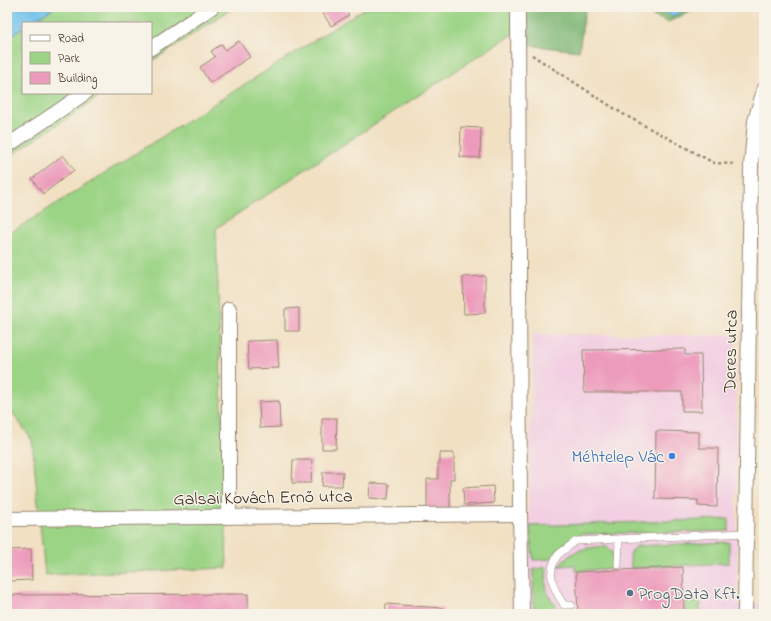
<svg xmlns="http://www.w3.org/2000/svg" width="771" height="621" viewBox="0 0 771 621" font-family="'Indie Flower',sans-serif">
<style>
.built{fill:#f2cfe2}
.green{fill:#9cd486;stroke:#6c7f52}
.forest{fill:#7db673;stroke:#5c7048}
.water{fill:#6fc2eb;stroke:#557684}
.building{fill:#ed9bbc}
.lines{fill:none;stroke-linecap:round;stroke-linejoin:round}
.lane-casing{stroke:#968570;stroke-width:8}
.street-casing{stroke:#968570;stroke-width:16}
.path{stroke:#968570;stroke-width:2.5;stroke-dasharray:3 3;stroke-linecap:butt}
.lane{stroke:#fff;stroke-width:7}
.street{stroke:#fff;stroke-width:14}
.shop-dot{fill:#3f7fe0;stroke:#f7f3e8;stroke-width:1.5}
.service-dot{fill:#5c6f8a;stroke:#f7f3e8;stroke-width:1.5}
.labels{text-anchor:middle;stroke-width:3;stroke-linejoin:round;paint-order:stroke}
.street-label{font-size:18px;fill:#3b2a1e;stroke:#f7f3e8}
.shop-label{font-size:18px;fill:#366cbe;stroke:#f7f3e8;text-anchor:end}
.service-label{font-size:18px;fill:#4e5e75;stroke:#f7f3e8;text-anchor:start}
</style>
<rect width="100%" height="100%" fill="#f7f3e8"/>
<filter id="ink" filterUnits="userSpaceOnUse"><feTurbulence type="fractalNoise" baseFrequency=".025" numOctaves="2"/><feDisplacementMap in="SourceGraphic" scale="8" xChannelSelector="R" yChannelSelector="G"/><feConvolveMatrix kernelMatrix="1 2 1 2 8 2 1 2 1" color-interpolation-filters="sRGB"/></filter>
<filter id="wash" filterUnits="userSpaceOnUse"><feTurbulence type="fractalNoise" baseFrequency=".012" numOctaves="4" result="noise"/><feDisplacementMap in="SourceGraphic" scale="16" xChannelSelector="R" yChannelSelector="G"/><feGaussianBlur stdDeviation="0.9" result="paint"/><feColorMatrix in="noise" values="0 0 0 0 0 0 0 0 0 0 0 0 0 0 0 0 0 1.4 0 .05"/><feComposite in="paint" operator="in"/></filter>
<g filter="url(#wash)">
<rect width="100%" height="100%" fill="#f1e0c2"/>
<path class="built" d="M 533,334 L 736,335 L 737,604 L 764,604 L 764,614 L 528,614 L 527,568 Z"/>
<g class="green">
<path d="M 55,7 L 234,7 L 151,62 L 151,23 L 30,23 Z"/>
<path d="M 367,7 L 526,7 L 526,25 L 216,228 L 227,568 L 45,575 L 32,440 L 7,405 L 7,235 Z"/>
<path d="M 23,28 L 23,93 L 105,93 L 7,158 L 7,38 Z"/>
<path d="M 729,519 L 729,531 L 582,534 L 556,552 L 551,559 L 533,560 L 530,526 Z"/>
<path d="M 729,542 L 729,563 L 631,568 C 630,558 628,553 637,546 Z"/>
<path d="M 604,546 C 615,551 613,558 613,568 L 576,571 L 575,565 L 559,566 C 575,548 582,549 604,546 Z"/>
<path d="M 547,567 C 545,586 545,595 559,608 L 559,614 L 534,614 L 533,570 Z"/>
<rect x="686" y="602" width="14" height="12"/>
</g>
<path class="forest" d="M 526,7 L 647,7 L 673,16 L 691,7 L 701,7 L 668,22 L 632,8 L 585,10 L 579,51 L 527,45 Z"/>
<g class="water">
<path d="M 7,7 L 55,7 L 30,23 L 23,23 L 23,28 L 7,38 Z"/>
<path d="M 647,7 L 691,7 L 673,16 Z"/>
</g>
<g id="blocks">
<g class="building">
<path d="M 319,7 L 344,7 L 349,15 L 331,26 Z"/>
<path d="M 239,41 L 250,57 L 210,83 L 200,67 L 215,57 L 211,51 L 222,44 L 225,50 Z"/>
<path d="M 461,127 L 481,128 L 480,158 L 460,157 Z"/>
<path d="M 63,155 L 74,170 L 43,194 L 32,179 Z"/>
<path d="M 485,276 L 485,313 L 464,314 L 463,277 Z"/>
<path d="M 299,308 L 299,331 L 285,331 L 285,309 Z"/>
<path d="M 277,340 L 279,368 L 249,369 L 247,341 Z"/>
<path d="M 685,349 L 685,355 L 701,355 L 702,411 L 682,411 L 682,392 L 584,392 L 583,350 Z"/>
<path d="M 279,401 L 280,427 L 260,428 L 259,402 Z"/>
<path d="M 322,418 L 337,418 L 336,449 L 322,449 Z"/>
<path d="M 656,431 L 699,432 L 699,448 L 718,448 L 717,507 L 698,506 L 698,500 L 655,499 Z"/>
<path d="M 440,453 L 454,453 L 454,479 L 450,479 L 450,509 L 427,508 L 427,479 L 438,479 L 438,463 L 440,463 Z"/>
<path d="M 293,460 L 312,460 L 311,483 L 292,483 Z"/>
<path d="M 323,472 L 343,472 L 342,486 L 322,486 Z"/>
<path d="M 370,483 L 389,484 L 388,499 L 369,498 Z"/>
<path d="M 493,486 L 494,503 L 464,505 L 463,488 Z"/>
<path d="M 31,549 L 32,580 L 7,581 L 7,550 Z"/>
<path d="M 683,567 L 684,614 L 578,614 L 576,572 Z"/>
<path d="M 248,594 L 248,614 L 7,614 L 7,595 Z"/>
<path d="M 386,604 L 443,608 L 443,614 L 385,614 Z"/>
</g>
</g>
</g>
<g filter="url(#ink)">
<use href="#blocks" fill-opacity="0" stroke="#968570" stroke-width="1"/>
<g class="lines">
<g class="lane-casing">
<g id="lane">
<path d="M 618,565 L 619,539"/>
<path d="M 571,605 L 564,605 C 554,590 545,572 558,555 C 563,550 570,546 576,541 L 746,533"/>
</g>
</g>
<g class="street-casing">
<g id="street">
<path d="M 518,7 L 520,514 L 522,614"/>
<path d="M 151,48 L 212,7"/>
<path d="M 7,146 L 85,93"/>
<path d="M 229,309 L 229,517"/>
<path d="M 7,519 L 520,514"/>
<path d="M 745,614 L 751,166 L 755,121 L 764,90"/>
</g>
</g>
<path class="path" d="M 532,55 L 623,114 L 714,163 L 734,164"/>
<use href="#lane" class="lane"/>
<use href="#street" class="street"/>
</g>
</g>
<circle class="shop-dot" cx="672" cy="456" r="4"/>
<circle class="service-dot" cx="630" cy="593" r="4"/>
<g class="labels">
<g class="street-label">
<text transform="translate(730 351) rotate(-89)" y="6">Deres utca</text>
<text transform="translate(263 497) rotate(-1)" y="6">Galsai Kovách Ernő utca</text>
</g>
<g class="shop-label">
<text x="664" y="462">Méhtelep Vác</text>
</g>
<g class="service-label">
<text x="638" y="599">ProgData Kft.</text>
</g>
</g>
<rect width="771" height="621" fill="none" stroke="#f7f3e8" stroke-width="24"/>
<rect x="22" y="22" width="130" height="72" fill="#f7f3e8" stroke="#aca397"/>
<rect x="30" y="35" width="20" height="6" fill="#ffffff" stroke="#aca397"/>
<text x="58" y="42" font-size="12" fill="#3b2a1e">Road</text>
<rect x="30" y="52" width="20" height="12" fill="#9cd486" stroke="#aca397"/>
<text x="58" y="62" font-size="12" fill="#3b2a1e">Park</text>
<rect x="30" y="72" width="20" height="12" fill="#ed9bbc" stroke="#aca397"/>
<text x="58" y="82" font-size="12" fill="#3b2a1e">Building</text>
</svg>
